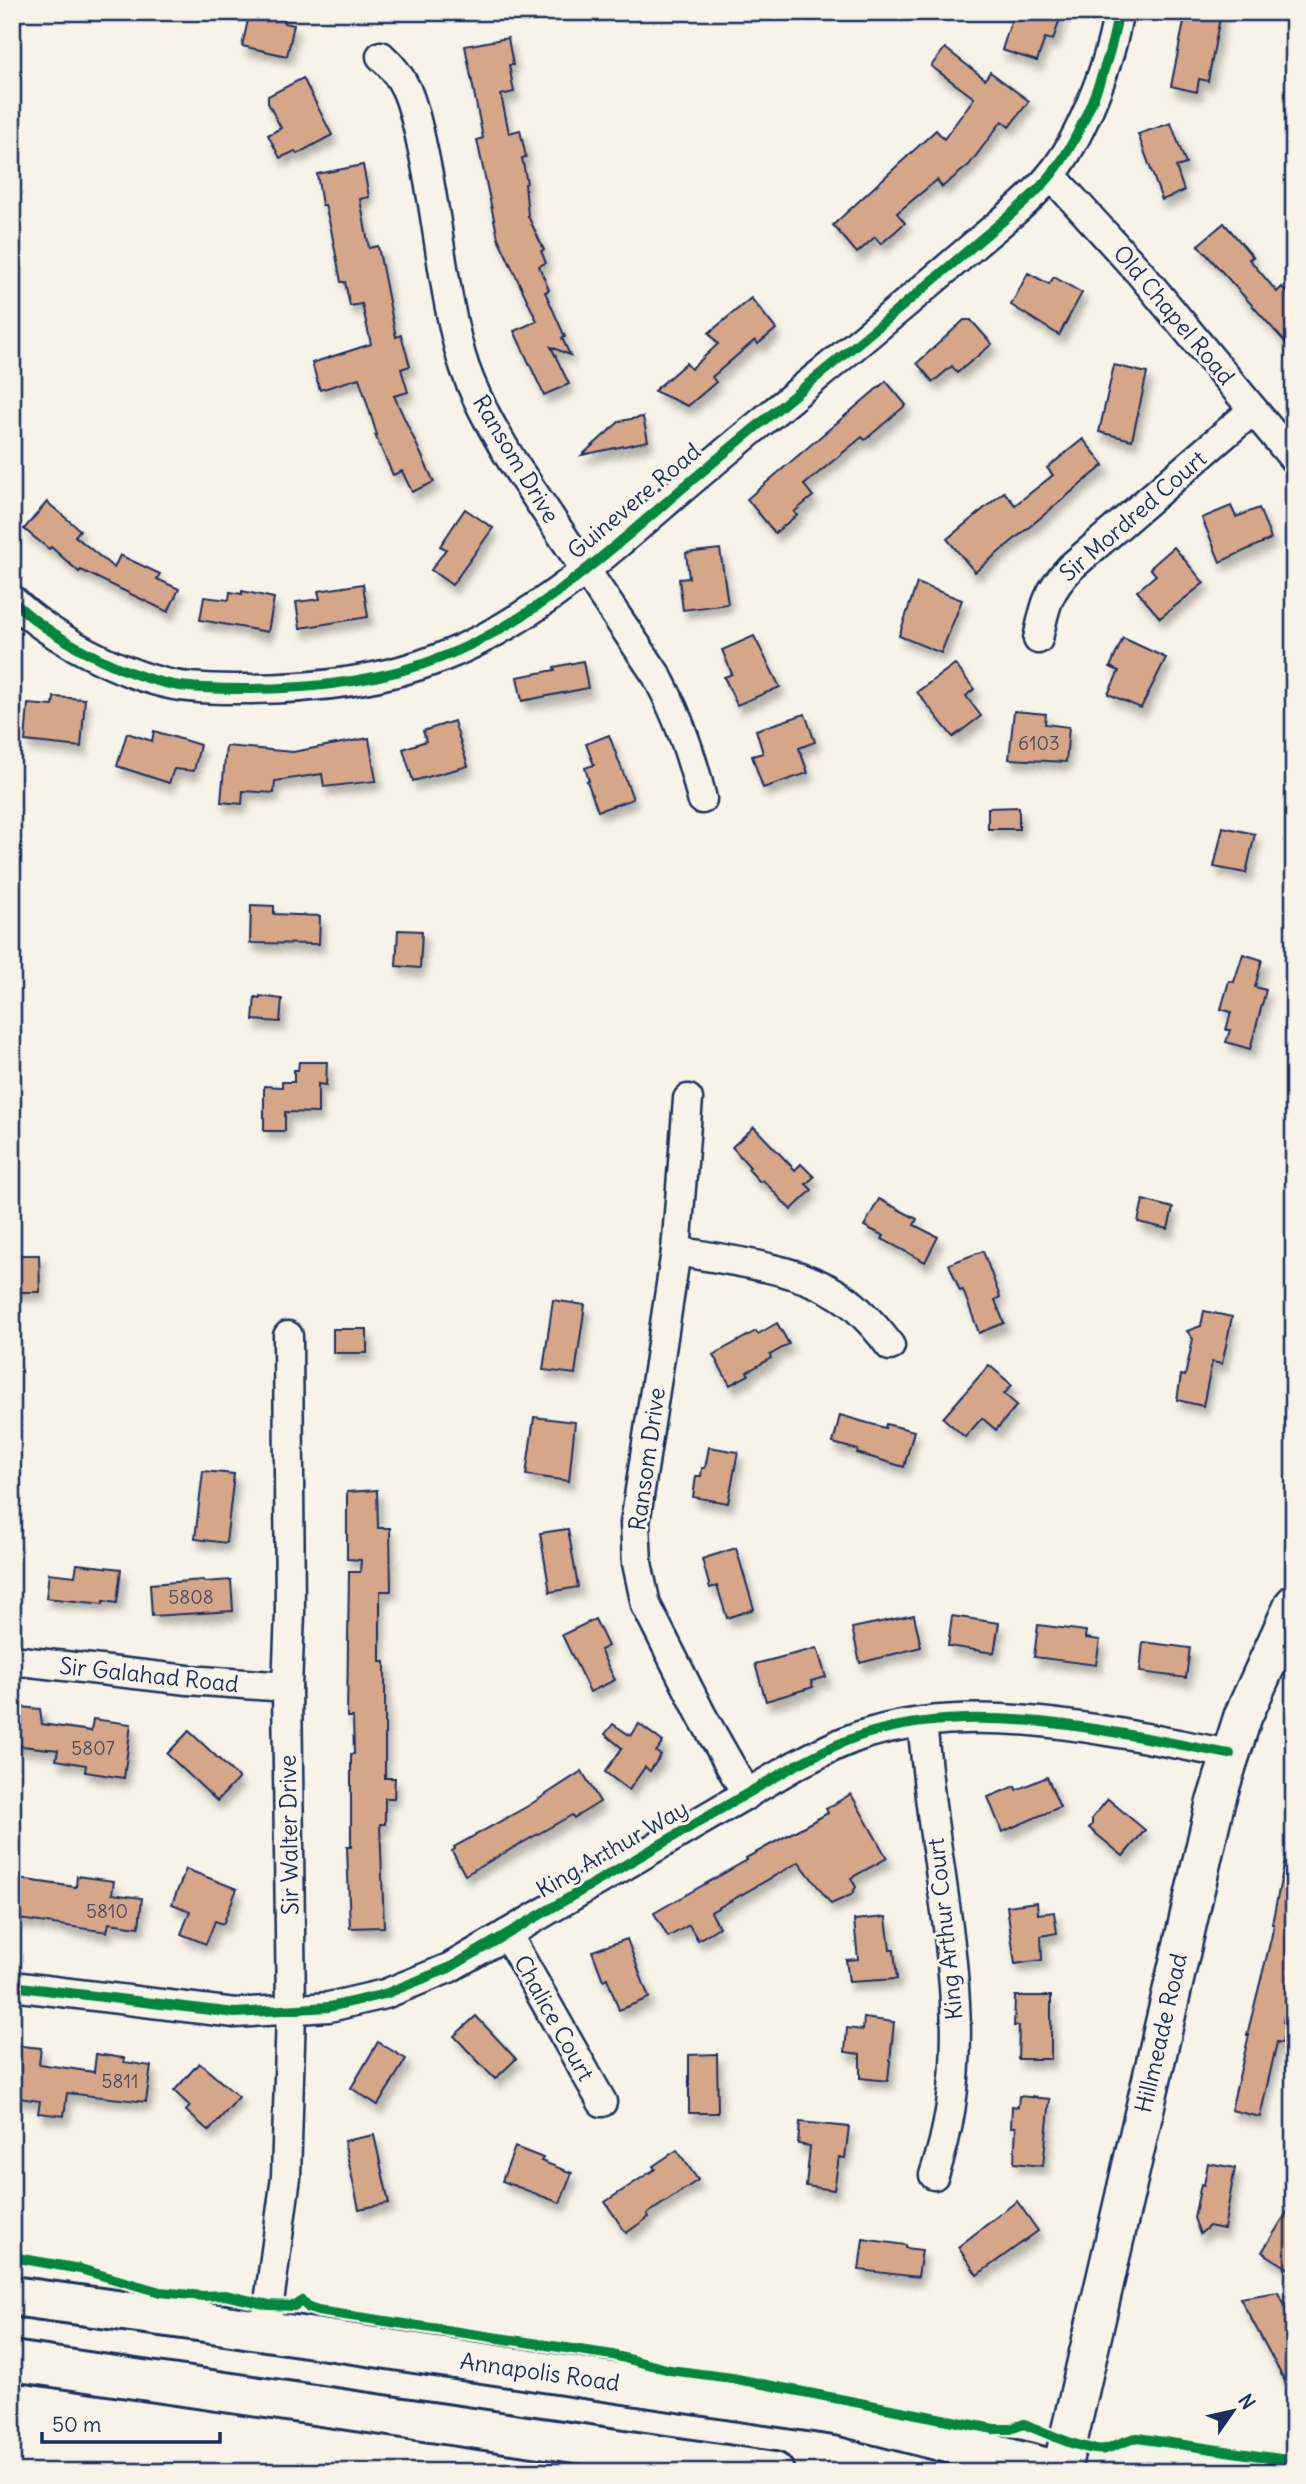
<svg xmlns="http://www.w3.org/2000/svg" width="1306" height="2484" viewBox="0 0 1306 2484" font-family="Delius,sans-serif">
<style>
.building{fill:#d6a689;stroke:#1b2f5e;stroke-width:2;filter:url(#shadow)}
.lines{fill:none;stroke-linecap:round;stroke-linejoin:round}
.minor-casing{stroke:#1b2f5e;stroke-width:33}
.tertiary-casing{stroke:#1b2f5e;stroke-width:42}
.primary-casing{stroke:#1b2f5e;stroke-width:44}
.minor{stroke:#f7f3e8;stroke-width:28}
.tertiary{stroke:#f7f3e8;stroke-width:37}
.primary{stroke:#f7f3e8;stroke-width:38}
.cycleway-casing{stroke:#f7f3e8;stroke-width:15}
.cycleway{stroke:#00873e;stroke-width:10}
.labels{text-anchor:middle;stroke-width:6;stroke-linejoin:round;paint-order:stroke}
.number-label{font-size:19px;fill:#4a4d69}
.street-label{font-size:23px;fill:#1b2f5e;stroke:#f7f3e8}
</style>
<defs>
<filter id="shadow"><feDropShadow dx="4.5" dy="8" stdDeviation="3.5" flood-color="#0004"/></filter>
</defs>
<rect width="100%" height="100%" fill="#f7f3e8"/>
<filter id="ink" filterUnits="userSpaceOnUse"><feTurbulence type="fractalNoise" baseFrequency=".0143" numOctaves="2"/><feDisplacementMap in="SourceGraphic" scale="14" xChannelSelector="R" yChannelSelector="G"/><feConvolveMatrix kernelMatrix="1 2 1 2 8 2 1 2 1" color-interpolation-filters="sRGB"/></filter>
<g filter="url(#ink)">
<g class="building">
<path d="M 250,12 L 286,12 L 284,23 L 294,25 L 287,56 L 242,46 Z"/>
<path d="M 1014,12 L 1062,12 L 1053,40 L 1045,38 L 1037,61 L 1002,50 Z"/>
<path d="M 1186,12 L 1221,12 L 1208,81 L 1199,79 L 1197,92 L 1171,86 Z"/>
<path d="M 508,38 L 513,65 L 509,65 L 514,92 L 501,95 L 509,133 L 520,130 L 526,157 L 522,158 L 527,183 L 525,184 L 528,216 L 544,250 L 541,251 L 546,263 L 539,266 L 549,290 L 545,292 L 565,337 L 562,338 L 570,355 L 551,347 L 569,384 L 544,395 L 514,331 L 537,321 L 498,238 L 477,140 L 483,138 L 465,46 Z"/>
<path d="M 945,48 L 985,79 L 990,72 L 1029,101 L 1009,127 L 1002,121 L 969,165 L 942,187 L 937,180 L 897,213 L 905,223 L 881,244 L 875,237 L 857,253 L 833,225 L 936,130 L 944,139 L 974,98 L 931,66 Z"/>
<path d="M 303,78 L 332,135 L 297,154 L 295,151 L 280,158 L 268,135 L 281,128 L 268,103 L 268,96 Z"/>
<path d="M 1171,123 L 1186,164 L 1176,167 L 1184,191 L 1162,200 L 1138,134 Z"/>
<path d="M 363,165 L 369,197 L 360,199 L 369,248 L 378,246 L 396,337 L 401,335 L 410,366 L 401,369 L 408,392 L 394,396 L 434,482 L 412,492 L 402,471 L 393,475 L 375,435 L 377,435 L 359,378 L 320,390 L 312,363 L 371,344 L 362,304 L 350,306 L 345,282 L 341,282 L 331,229 L 325,205 L 322,205 L 317,174 Z"/>
<path d="M 1224,223 L 1253,257 L 1249,259 L 1277,292 L 1282,287 L 1294,301 L 1294,352 L 1198,245 Z"/>
<path d="M 1028,273 L 1049,284 L 1054,277 L 1082,293 L 1059,335 L 1011,305 Z"/>
<path d="M 751,298 L 776,329 L 758,344 L 755,340 L 712,377 L 716,382 L 688,406 L 654,391 L 686,363 L 691,369 L 718,344 L 709,333 Z"/>
<path d="M 964,320 L 971,320 L 992,344 L 957,373 L 952,366 L 933,382 L 917,363 Z"/>
<path d="M 1114,365 L 1147,373 L 1132,440 L 1099,432 Z"/>
<path d="M 886,381 L 906,405 L 865,440 L 862,437 L 804,485 L 813,496 L 794,512 L 797,515 L 775,533 L 747,499 Z"/>
<path d="M 643,417 L 648,441 L 582,455 L 620,421 Z"/>
<path d="M 1083,439 L 1104,465 L 975,572 L 947,539 L 1004,492 L 1015,505 L 1053,475 L 1047,468 Z"/>
<path d="M 47,502 L 80,530 L 75,536 L 114,568 L 120,555 L 160,574 L 157,579 L 179,589 L 168,612 L 81,570 L 79,572 L 51,547 L 49,549 L 24,529 Z"/>
<path d="M 1231,506 L 1236,517 L 1259,508 L 1271,539 L 1220,562 L 1202,518 Z"/>
<path d="M 465,509 L 493,528 L 452,585 L 431,570 L 446,549 L 440,546 Z"/>
<path d="M 1174,547 L 1204,583 L 1160,618 L 1137,591 L 1156,575 L 1150,568 Z"/>
<path d="M 720,549 L 728,604 L 683,610 L 679,579 L 689,578 L 686,553 Z"/>
<path d="M 917,583 L 962,600 L 941,653 L 899,636 Z"/>
<path d="M 363,584 L 368,617 L 300,628 L 296,602 L 320,599 L 318,591 Z"/>
<path d="M 242,591 L 274,598 L 268,632 L 200,620 L 204,597 L 229,600 L 230,592 L 242,594 Z"/>
<path d="M 754,636 L 780,687 L 737,705 L 724,677 L 732,674 L 722,650 Z"/>
<path d="M 1123,638 L 1166,658 L 1141,708 L 1108,694 L 1119,671 L 1110,667 Z"/>
<path d="M 583,661 L 588,688 L 522,701 L 517,677 L 555,670 L 554,667 Z"/>
<path d="M 955,664 L 974,689 L 966,696 L 981,716 L 953,737 L 917,692 Z"/>
<path d="M 54,697 L 85,699 L 81,747 L 25,741 L 28,704 L 53,706 Z"/>
<path d="M 1014,711 L 1046,714 L 1045,724 L 1069,727 L 1066,762 L 1009,759 Z"/>
<path d="M 805,714 L 815,742 L 799,748 L 808,773 L 763,788 L 752,756 L 763,753 L 756,730 Z"/>
<path d="M 454,721 L 468,766 L 413,781 L 403,749 L 426,741 L 423,731 Z"/>
<path d="M 154,731 L 200,745 L 194,771 L 174,769 L 169,783 L 117,766 L 127,733 L 152,741 Z"/>
<path d="M 609,735 L 633,799 L 598,811 L 587,781 L 589,781 L 585,768 L 594,765 L 586,744 Z"/>
<path d="M 369,738 L 376,781 L 324,787 L 322,774 L 275,781 L 274,793 L 243,791 L 242,804 L 221,802 L 226,746 L 293,752 Z"/>
<path d="M 1019,807 L 1019,829 L 988,829 L 988,808 Z"/>
<path d="M 1223,827 L 1255,834 L 1246,873 L 1214,867 Z"/>
<path d="M 251,905 L 274,906 L 274,914 L 320,916 L 319,944 L 250,943 Z"/>
<path d="M 398,930 L 422,931 L 420,968 L 396,966 Z"/>
<path d="M 1243,954 L 1262,960 L 1255,987 L 1266,990 L 1250,1049 L 1226,1042 L 1230,1030 L 1226,1030 L 1231,1012 L 1221,1009 L 1229,981 L 1234,982 Z"/>
<path d="M 260,996 L 282,999 L 280,1022 L 253,1020 L 255,997 L 260,998 Z"/>
<path d="M 299,1062 L 327,1062 L 326,1085 L 318,1084 L 318,1113 L 285,1112 L 285,1131 L 264,1131 L 264,1086 L 282,1087 L 282,1082 L 294,1082 L 294,1070 L 298,1070 Z"/>
<path d="M 754,1127 L 795,1170 L 801,1164 L 814,1177 L 806,1184 L 812,1190 L 791,1210 L 763,1180 L 760,1182 L 748,1169 L 750,1167 L 732,1147 Z"/>
<path d="M 879,1199 L 917,1219 L 914,1225 L 938,1237 L 925,1262 L 882,1239 L 884,1236 L 864,1226 Z"/>
<path d="M 1143,1200 L 1173,1208 L 1168,1229 L 1138,1222 Z"/>
<path d="M 983,1251 L 1000,1297 L 995,1300 L 1004,1323 L 979,1333 L 963,1290 L 960,1291 L 949,1264 Z"/>
<path d="M 12,1255 L 39,1255 L 40,1292 L 12,1292 Z"/>
<path d="M 553,1300 L 585,1305 L 575,1374 L 543,1370 Z"/>
<path d="M 1204,1311 L 1232,1317 L 1222,1364 L 1212,1362 L 1203,1406 L 1177,1400 L 1181,1375 L 1185,1376 L 1193,1339 L 1187,1331 L 1201,1326 Z"/>
<path d="M 777,1323 L 789,1344 L 770,1355 L 771,1358 L 747,1372 L 749,1375 L 730,1385 L 713,1355 L 756,1331 L 758,1334 Z"/>
<rect x="333" y="1329" width="34" height="24"/>
<path d="M 989,1365 L 1012,1385 L 1004,1394 L 1017,1405 L 996,1430 L 982,1418 L 965,1437 L 943,1418 Z"/>
<path d="M 840,1415 L 885,1428 L 886,1424 L 914,1431 L 904,1467 L 857,1453 L 858,1450 L 833,1443 Z"/>
<path d="M 534,1417 L 575,1422 L 569,1481 L 526,1475 Z"/>
<path d="M 709,1447 L 738,1452 L 728,1503 L 693,1497 L 696,1476 L 701,1476 L 702,1468 L 705,1468 Z"/>
<path d="M 203,1471 L 234,1474 L 226,1543 L 195,1539 Z"/>
<path d="M 377,1490 L 378,1528 L 390,1528 L 391,1591 L 380,1591 L 380,1662 L 385,1662 L 385,1778 L 395,1778 L 394,1798 L 385,1798 L 385,1824 L 380,1824 L 384,1927 L 350,1928 L 347,1847 L 351,1847 L 351,1754 L 354,1754 L 353,1717 L 347,1717 L 349,1572 L 360,1572 L 361,1560 L 347,1559 L 347,1492 Z"/>
<path d="M 568,1529 L 578,1587 L 550,1592 L 540,1533 Z"/>
<path d="M 736,1548 L 754,1609 L 727,1618 L 717,1586 L 710,1588 L 702,1559 Z"/>
<path d="M 77,1564 L 121,1569 L 117,1603 L 103,1601 L 103,1604 L 46,1598 L 49,1573 L 75,1576 Z"/>
<path d="M 203,1580 L 204,1582 L 231,1580 L 233,1611 L 152,1616 L 150,1584 Z"/>
<path d="M 914,1615 L 921,1647 L 860,1663 L 852,1628 Z"/>
<path d="M 952,1616 L 999,1623 L 994,1653 L 948,1646 Z"/>
<path d="M 595,1619 L 608,1646 L 600,1650 L 615,1680 L 590,1692 L 562,1635 Z"/>
<path d="M 1038,1625 L 1086,1631 L 1085,1638 L 1100,1640 L 1096,1665 L 1034,1657 Z"/>
<path d="M 1143,1642 L 1190,1648 L 1186,1678 L 1140,1672 Z"/>
<path d="M 817,1648 L 826,1677 L 811,1681 L 813,1687 L 766,1701 L 755,1664 Z"/>
<path d="M 12,1706 L 40,1709 L 42,1724 L 91,1731 L 93,1719 L 131,1724 L 124,1778 L 85,1772 L 86,1765 L 56,1760 L 58,1750 L 12,1745 Z"/>
<path d="M 613,1724 L 631,1736 L 639,1724 L 663,1742 L 656,1752 L 661,1755 L 650,1771 L 645,1767 L 629,1790 L 605,1772 L 622,1748 L 605,1734 Z"/>
<path d="M 189,1731 L 239,1778 L 217,1801 L 167,1754 Z"/>
<path d="M 582,1771 L 600,1802 L 574,1818 L 572,1815 L 465,1875 L 452,1851 L 455,1849 L 454,1847 L 528,1806 Z"/>
<path d="M 1047,1777 L 1060,1807 L 1002,1832 L 988,1797 L 1015,1786 L 1016,1790 Z"/>
<path d="M 851,1794 L 887,1858 L 851,1878 L 856,1887 L 851,1895 L 831,1904 L 799,1862 L 711,1912 L 719,1927 L 698,1940 L 689,1925 L 668,1937 L 654,1913 L 747,1860 L 746,1858 L 828,1813 L 826,1809 Z"/>
<path d="M 1108,1799 L 1145,1830 L 1123,1856 L 1089,1828 L 1092,1825 L 1092,1818 Z"/>
<path d="M 1285,1860 L 1294,1861 L 1294,1957 L 1286,1993 L 1289,1994 L 1283,2022 L 1286,2023 L 1282,2043 L 1277,2042 L 1260,2117 L 1231,2110 L 1249,2035 L 1247,2035 L 1271,1939 L 1274,1924 L 1272,1924 Z"/>
<path d="M 186,1869 L 237,1889 L 223,1924 L 215,1921 L 206,1944 L 181,1934 L 190,1911 L 172,1904 Z"/>
<path d="M 77,1876 L 114,1881 L 112,1894 L 142,1898 L 139,1927 L 109,1923 L 107,1932 L 12,1918 L 12,1878 L 76,1887 Z"/>
<path d="M 1037,1902 L 1038,1914 L 1054,1912 L 1057,1933 L 1041,1936 L 1042,1960 L 1015,1964 L 1007,1906 Z"/>
<path d="M 886,1917 L 890,1950 L 894,1950 L 897,1979 L 849,1982 L 846,1960 L 858,1959 L 854,1920 Z"/>
<path d="M 627,1939 L 649,1998 L 619,2010 L 607,1978 L 603,1980 L 592,1951 Z"/>
<path d="M 1015,1996 L 1051,1996 L 1051,2059 L 1018,2059 L 1019,2026 L 1014,2026 Z"/>
<path d="M 476,2016 L 516,2059 L 495,2079 L 454,2036 Z"/>
<path d="M 864,2018 L 894,2022 L 888,2081 L 860,2078 L 860,2054 L 845,2052 L 847,2028 L 863,2030 Z"/>
<path d="M 378,2042 L 406,2059 L 378,2105 L 351,2088 Z"/>
<path d="M 12,2045 L 41,2048 L 39,2064 L 94,2072 L 96,2054 L 124,2058 L 124,2062 L 151,2066 L 146,2102 L 67,2093 L 64,2116 L 38,2113 L 40,2101 L 12,2097 Z"/>
<path d="M 717,2054 L 718,2113 L 689,2113 L 689,2055 Z"/>
<path d="M 199,2063 L 239,2097 L 209,2131 L 186,2111 L 190,2106 L 174,2091 Z"/>
<path d="M 1019,2096 L 1050,2099 L 1043,2166 L 1014,2163 L 1016,2127 L 1011,2127 L 1012,2106 L 1018,2107 Z"/>
<path d="M 800,2122 L 849,2127 L 845,2158 L 839,2157 L 834,2190 L 806,2186 L 810,2146 L 798,2144 Z"/>
<path d="M 374,2135 L 389,2203 L 359,2209 L 344,2141 Z"/>
<path d="M 515,2147 L 543,2158 L 541,2161 L 572,2173 L 560,2203 L 502,2181 Z"/>
<path d="M 677,2150 L 698,2180 L 647,2214 L 649,2217 L 626,2233 L 605,2202 L 655,2169 L 653,2166 Z"/>
<path d="M 1208,2163 L 1235,2168 L 1224,2229 L 1209,2226 L 1200,2234 L 1194,2218 L 1201,2184 L 1204,2185 Z"/>
<path d="M 1017,2201 L 1038,2231 L 977,2275 L 958,2247 Z"/>
<path d="M 1294,2201 L 1294,2272 L 1262,2252 Z"/>
<path d="M 863,2239 L 906,2245 L 906,2248 L 922,2250 L 918,2277 L 859,2270 Z"/>
<path d="M 1278,2292 L 1294,2321 L 1294,2398 L 1240,2298 Z"/>
</g>
<g class="lines">
<g class="minor-casing">
<g id="minor">
<path d="M 381,56 C 391,65 400,76 406,89 C 414,107 418,127 422,146 C 438,215 442,287 461,356 C 472,393 492,428 512,461 L 657,676 C 678,715 692,756 702,799"/>
<path d="M 1051,175 L 1140,273 L 1294,459"/>
<path d="M 12,600 C 49,637 122,675 174,685 C 197,689 221,689 245,689 C 311,689 378,682 440,658 C 531,623 605,555 678,492 C 719,457 761,423 803,388 C 860,342 916,295 972,247 C 998,224 1029,202 1051,175 C 1081,139 1112,59 1118,12"/>
<path d="M 1038,639 C 1045,606 1047,592 1071,567 L 1253,410"/>
<path d="M 688,1099 L 676,1251 L 635,1523 L 637,1563 L 646,1605 L 702,1716 L 747,1795"/>
<path d="M 676,1251 C 732,1261 809,1268 854,1306 C 867,1318 880,1332 890,1346"/>
<path d="M 12,1660 L 188,1680 L 287,1687"/>
<path d="M 922,1723 C 926,1758 929,1793 934,1828 C 950,1943 974,2062 934,2175"/>
<path d="M 507,1934 L 602,2102"/>
<path d="M 12,1986 L 235,2013 L 329,2007 L 385,1994 L 449,1968 L 796,1765 C 820,1753 844,1740 869,1733 C 983,1699 1116,1733 1230,1754"/>
<path d="M 265,2332 L 286,2177 L 291,2011 L 287,1687 L 290,1613 L 288,1336"/>
</g>
</g>
<g class="tertiary-casing">
<path id="tertiary" d="M 1061,2472 L 1215,1804 L 1243,1716 L 1294,1604"/>
</g>
<g class="primary-casing">
<g id="primary">
<path d="M 12,2296 L 205,2322 L 842,2416 L 1063,2472"/>
<path d="M 12,2361 L 774,2472"/>
</g>
</g>
<use href="#minor" class="minor"/>
<use href="#tertiary" class="tertiary"/>
<use href="#primary" class="primary"/>
<g class="cycleway-casing">
<g id="cycleway">
<path d="M 12,600 C 49,637 122,675 174,685 C 197,689 221,689 245,689 C 311,689 378,682 440,658 C 531,623 605,555 678,492 C 719,457 761,423 803,388 C 860,342 916,295 972,247 C 998,224 1029,202 1051,175 C 1081,139 1112,59 1118,12"/>
<path d="M 12,1986 L 235,2013 L 329,2007 L 385,1994 L 449,1968 L 796,1765 C 820,1753 844,1740 869,1733 C 983,1699 1116,1733 1230,1754"/>
<path d="M 12,2257 L 80,2269 L 160,2292 L 203,2296 L 225,2295 L 269,2305 L 294,2306 L 302,2301 L 309,2308 L 318,2311 L 613,2355 L 670,2370 L 732,2378 L 994,2429 L 1010,2429 L 1024,2424 C 1042,2431 1087,2453 1105,2449 C 1116,2446 1125,2440 1137,2438 L 1294,2461"/>
</g>
</g>
<use href="#cycleway" class="cycleway"/>
</g>
</g>
<g class="labels">
<g class="number-label">
<text x="1039" y="750">6103</text>
<text x="191" y="1604">5808</text>
<text x="93" y="1755">5807</text>
<text x="107" y="1918">5810</text>
<text x="120" y="2088">5811</text>
</g>
<g class="street-label">
<text transform="translate(1174 315) rotate(50)" y="8">Old Chapel Road</text>
<text transform="translate(516 459) rotate(59)" y="8">Ransom Drive</text>
<text transform="translate(634 501) rotate(-40)" y="8">Guinevere Road</text>
<text transform="translate(1133 516) rotate(-41)" y="8">Sir Mordred Court</text>
<text transform="translate(647 1459) rotate(-82)" y="8">Ransom Drive</text>
<text transform="translate(149 1675) rotate(6)" y="8">Sir Galahad Road</text>
<text transform="translate(289 1835) rotate(-91)" y="8">Sir Walter Drive</text>
<text transform="translate(612 1849) rotate(-30)" y="8">King Arthur Way</text>
<text transform="translate(945 1929) rotate(-96)" y="8">King Arthur Court</text>
<text transform="translate(554 2018) rotate(61)" y="8">Chalice Court</text>
<text transform="translate(1161 2033) rotate(-77)" y="8">Hillmeade Road</text>
<text transform="translate(540 2372) rotate(8)" y="8">Annapolis Road</text>
</g>
</g>
<rect width="1306" height="2484" fill="none" stroke="#f7f3e8" stroke-width="42"/>
<rect x="21" y="21" width="1264" height="2442" fill="none" stroke="#1b2f5e" stroke-width="2.5" filter="url(#ink)"/>
<g transform="translate(1233 2411) rotate(56)" stroke="#f7f3e8" stroke-width="5" paint-order="stroke">
<path d="M0-5L12 26L0 18L-12 26Z" fill="#1b2f5e"/>
<text y="-10" font-size="19" font-weight="bold" text-anchor="middle" fill="#1b2f5e">N</text>
</g>
<path d="M42 2432v10h178v-10" fill="none" stroke="#1b2f5e" stroke-width="3.5"/>
<text x="52" y="2432" font-size="21" fill="#1b2f5e" stroke="#f7f3e8" stroke-width="5" paint-order="stroke">50 m</text>
</svg>
